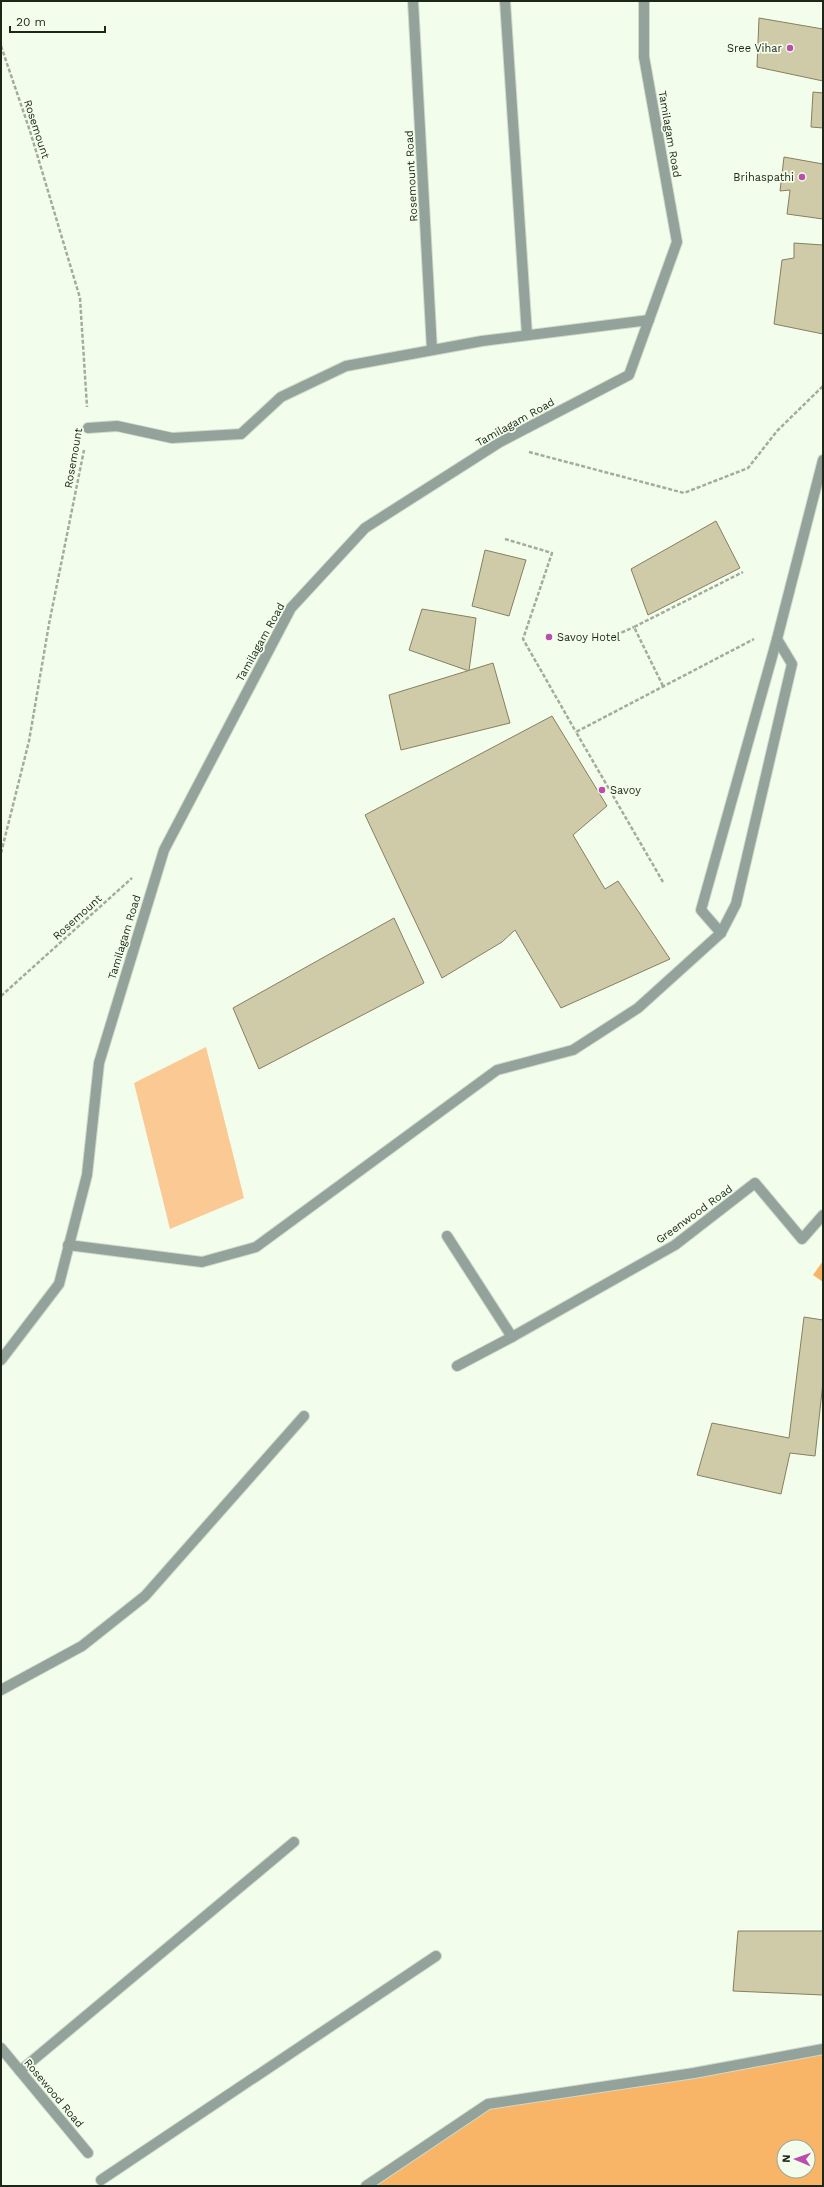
<svg xmlns="http://www.w3.org/2000/svg" width="824" height="2187" viewBox="0 0 824 2187" font-family="'Work Sans',sans-serif">
<style>
.green{fill:#fbc993}
.forest{fill:#f8b467;fill-rule:evenodd}
.building{fill:#cfcaa7;stroke:#85805f}
.lines{fill:none;stroke-linecap:round;stroke-linejoin:round}
.minor-casing{stroke:#d0dbc9;stroke-width:12}
.path{stroke:#a3ad9d;stroke-width:2.5;stroke-dasharray:4 2;stroke-linecap:butt}
.minor{stroke:#93a29b;stroke-width:10}
.poi-dot{fill:#ba4dad;stroke:#f2feeb;stroke-width:1.5}
.labels{text-anchor:middle;stroke-width:3.5;stroke-linejoin:round;paint-order:stroke}
.poi-label{font-size:11px;fill:#1e2519;stroke:#f2feeb;text-anchor:end}
.street-label{font-size:11px;fill:#1e2519;stroke:#f2feeb}
</style>
<rect width="100%" height="100%" fill="#f2feeb"/>
<path class="green" d="M 206,1047 L 244,1198 L 170,1229 L 134,1083 Z"/>
<g class="forest">
<path d="M 823,1261 L 823,1282 L 813,1275 Z"/>
<path d="M 823,2049 L 823,2186 L 366,2186 L 488,2104 ZM 784,2147 L 808,2147 L 808,2171 L 784,2171 Z"/>
</g>
<g class="building">
<path d="M 759,18 L 823,29 L 823,81 L 757,67 Z"/>
<path d="M 813,92 L 823,93 L 823,128 L 811,127 Z"/>
<path d="M 784,157 L 823,164 L 823,219 L 787,214 L 790,190 L 780,191 Z"/>
<path d="M 794,243 L 823,245 L 823,334 L 774,324 L 782,260 L 794,258 Z"/>
<path d="M 716,521 L 740,568 L 648,615 L 631,569 Z"/>
<path d="M 485,550 L 526,560 L 509,616 L 472,606 Z"/>
<path d="M 422,609 L 476,618 L 469,671 L 409,650 Z"/>
<path d="M 493,663 L 510,723 L 401,750 L 389,695 Z"/>
<path d="M 552,716 L 607,806 L 573,835 L 605,889 L 618,881 L 670,959 L 561,1008 L 515,930 L 502,942 L 442,978 L 365,815 Z"/>
<path d="M 394,918 L 424,983 L 259,1069 L 233,1008 Z"/>
<path d="M 804,1317 L 823,1320 L 823,1382 L 815,1456 L 790,1453 L 781,1494 L 697,1475 L 712,1423 L 789,1438 Z"/>
<path d="M 738,1931 L 823,1931 L 823,1995 L 733,1991 Z"/>
</g>
<g class="lines">
<g class="minor-casing">
<g id="minor">
<path d="M 413,1 L 432,350"/>
<path d="M 505,1 L 527,335"/>
<path d="M 88,428 L 117,426 L 172,438 L 241,434 L 281,397 L 346,366 L 482,341 L 649,320"/>
<path d="M 721,933 L 701,910 L 777,639"/>
<path d="M 447,1236 L 512,1337 L 675,1245 L 755,1183 L 802,1239 L 823,1215"/>
<path d="M 68,1245 L 202,1262 L 256,1247 L 497,1070 L 573,1050 L 638,1008 L 721,933 L 736,904 L 792,664 L 777,639 L 823,460"/>
<path d="M 1,1360 L 59,1284 L 87,1175 L 99,1063 L 164,850 L 291,608 L 365,528 L 500,442 L 629,375 L 677,242 L 644,57 L 644,1"/>
<path d="M 457,1366 L 512,1337"/>
<path d="M 1,1690 L 82,1646 L 145,1596 L 304,1416"/>
<path d="M 1,2048 L 88,2153"/>
<path d="M 20,2071 L 294,1842"/>
<path d="M 101,2180 L 436,1956"/>
<path d="M 366,2186 L 488,2104 L 694,2073 L 823,2049"/>
</g>
</g>
<g class="path">
<path d="M 1,46 L 30,131 L 80,298 L 87,407"/>
<path d="M 529,452 L 684,493 L 748,468 L 777,431 L 823,386"/>
<path d="M 505,539 L 552,553 L 523,639 L 576,732"/>
<path d="M 605,640 L 634,627"/>
<path d="M 663,686 L 634,627 L 743,572"/>
<path d="M 1,853 L 29,741 L 49,624 L 84,450"/>
<path d="M 663,882 L 576,732 L 754,639"/>
<path d="M 1,996 L 132,878"/>
</g>
<use href="#minor" class="minor"/>
</g>
<g class="poi-dot">
<circle cx="790" cy="48" r="4"/>
<circle cx="802" cy="177" r="4"/>
<circle cx="549" cy="637" r="4"/>
<circle cx="602" cy="790" r="4"/>
</g>
<g class="labels">
<g class="poi-label">
<text x="782" y="52">Sree Vihar</text>
<text x="794" y="181">Brihaspathi</text>
<text x="557" y="641" text-anchor="start">Savoy Hotel</text>
<text x="610" y="794" text-anchor="start">Savoy</text>
</g>
<g class="street-label">
<text transform="translate(37 129) rotate(72)" y="4">Rosemount</text>
<text transform="translate(670 134) rotate(80)" y="4">Tamilagam Road</text>
<text transform="translate(411 176) rotate(-93)" y="4">Rosemount Road</text>
<text transform="translate(515 422) rotate(-29)" y="4">Tamilagam Road</text>
<text transform="translate(73 458) rotate(-80)" y="4">Rosemount</text>
<text transform="translate(260 642) rotate(-61)" y="4">Tamilagam Road</text>
<text transform="translate(77 917) rotate(-42)" y="4">Rosemount</text>
<text transform="translate(124 937) rotate(-73)" y="4">Tamilagam Road</text>
<text transform="translate(694 1214) rotate(-36)" y="4">Greenwood Road</text>
<text transform="translate(54 2093) rotate(50)" y="4">Rosewood Road</text>
</g>
</g>
<rect width="824" height="2187" fill="none" stroke="#1e2519" stroke-width="4"/>
<g transform="translate(796 2159) rotate(272)"><circle r="19" fill="#f2feeb" stroke="#9da797"/>
<path d="M0-3L7 15L0 10L-7 15Z" fill="#ba4dad"/>
<text y="-6" font-size="11" font-weight="bold" text-anchor="middle" fill="#1e2519">N</text>
</g>
<path d="M10 26v6h95v-6" fill="none" stroke="#1e2519" stroke-width="2"/>
<text x="16" y="26" font-size="12" fill="#1e2519" stroke="#f2feeb" stroke-width="3" paint-order="stroke">20 m</text>
</svg>
